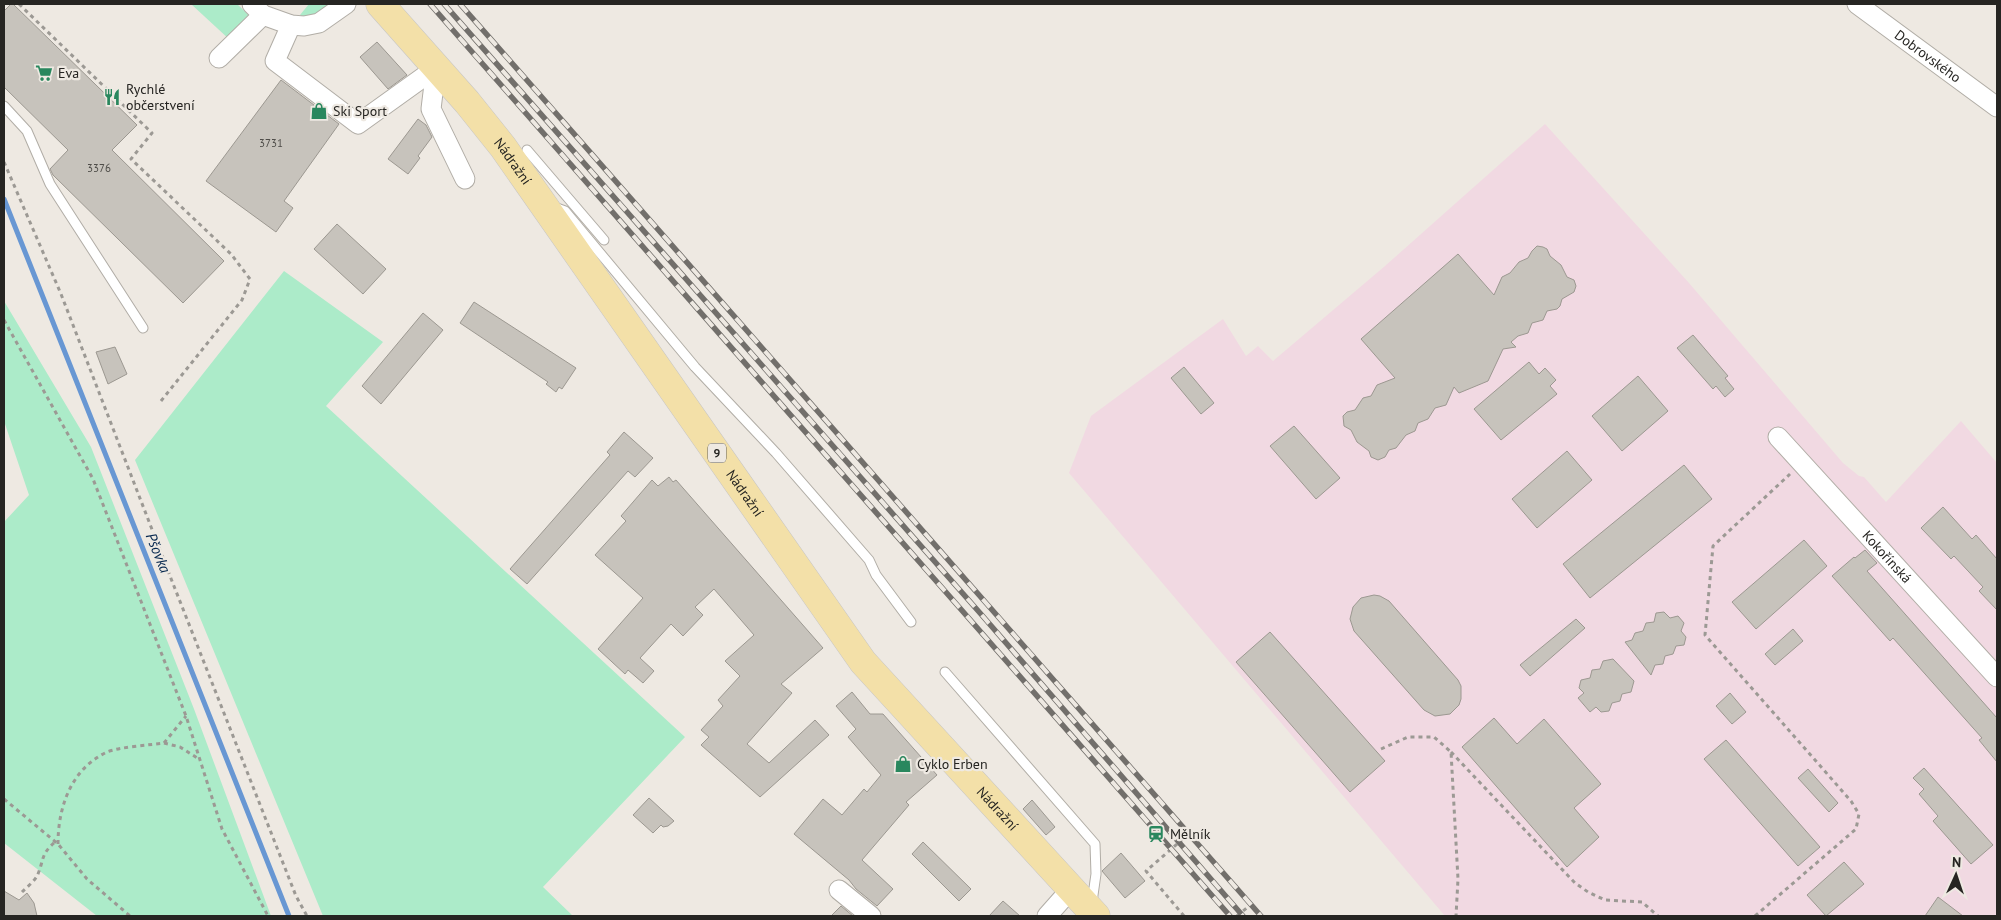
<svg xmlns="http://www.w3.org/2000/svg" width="2001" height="920" viewBox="0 0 2001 920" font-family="'PT Sans',sans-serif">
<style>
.industrial{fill:#f1d9e2}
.green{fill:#acebc9}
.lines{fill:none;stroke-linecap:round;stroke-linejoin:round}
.stream{stroke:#6897d3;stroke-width:5}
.building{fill:#c7c3bc;stroke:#9c9891}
.service-casing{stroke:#b1ada6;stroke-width:11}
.minor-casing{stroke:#b1ada6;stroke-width:21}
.primary-casing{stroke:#c7c6c6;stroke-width:29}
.path{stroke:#9c9994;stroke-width:3;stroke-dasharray:4 4;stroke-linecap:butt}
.service{stroke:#fff;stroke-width:9}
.minor{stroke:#fff;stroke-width:19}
.primary{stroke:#f3e0a8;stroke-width:28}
.rail-casing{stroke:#726f6b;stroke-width:5.5}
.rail{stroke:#eee9e2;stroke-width:4;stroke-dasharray:11;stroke-linecap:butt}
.labels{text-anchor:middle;stroke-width:4.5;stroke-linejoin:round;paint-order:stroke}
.number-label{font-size:11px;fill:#4e4c48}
.shield{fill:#eee9e2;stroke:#62605c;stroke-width:1}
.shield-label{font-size:12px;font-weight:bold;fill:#262522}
.street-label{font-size:14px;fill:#262522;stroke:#eee9e2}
.poi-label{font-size:14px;fill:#262522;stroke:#eee9e2;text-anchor:start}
.water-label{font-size:15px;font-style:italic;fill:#092a50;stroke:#eee9e2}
</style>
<rect width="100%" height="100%" fill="#eee9e2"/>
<path class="industrial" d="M 1545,124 L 1689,283 L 1843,463 L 1859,476 L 1864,477 L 1886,502 L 1961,421 L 1997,463 L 1997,916 L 1445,916 L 1069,473 L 1091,416 L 1223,319 L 1246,356 L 1258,346 L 1273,361 L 1385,266 Z"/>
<g class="green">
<path d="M 191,4 L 237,4 L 253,19 L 230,40 Z"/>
<path d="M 309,4 L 333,4 L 318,15 L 304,18 L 300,15 Z"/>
<path d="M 284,271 L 383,342 L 326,406 L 685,737 L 543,887 L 573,916 L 323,916 L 135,460 Z"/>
<path d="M 4,301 L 91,447 L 194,709 L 271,916 L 97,916 L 4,843 L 4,522 L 29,495 L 4,421 Z"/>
</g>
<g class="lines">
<path class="stream" d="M 4,199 L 289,916"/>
</g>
<g class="building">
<path d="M 11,4 L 13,4 L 137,125 L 112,150 L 224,261 L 183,303 L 53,175 L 50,169 L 68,150 L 4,87 L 4,11 Z"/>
<path d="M 377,42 L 407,75 L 388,89 L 360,57 Z"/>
<path d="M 281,80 L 339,124 L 284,201 L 293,208 L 276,232 L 206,181 Z"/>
<path d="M 418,119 L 426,125 L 432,137 L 418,156 L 420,158 L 408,174 L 388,159 Z"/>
<path d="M 337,224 L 386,269 L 363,294 L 314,249 Z"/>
<path d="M 1537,246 L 1543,247 L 1547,249 L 1550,256 L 1561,265 L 1567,277 L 1574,280 L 1576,286 L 1574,292 L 1562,299 L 1560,306 L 1557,309 L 1547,311 L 1543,320 L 1532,323 L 1528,333 L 1518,336 L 1511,342 L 1516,347 L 1503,349 L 1488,381 L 1459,393 L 1454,387 L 1446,405 L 1435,408 L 1428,419 L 1418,423 L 1415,431 L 1406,435 L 1396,448 L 1389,450 L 1385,457 L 1378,460 L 1371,457 L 1369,451 L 1357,442 L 1351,430 L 1344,426 L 1343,416 L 1347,412 L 1355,410 L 1363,398 L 1371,396 L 1377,385 L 1395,378 L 1361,339 L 1458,254 L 1494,295 L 1502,277 L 1510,273 L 1519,262 L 1528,258 L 1532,251 Z"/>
<path d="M 474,302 L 576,368 L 562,389 L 559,387 L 556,392 L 546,384 L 548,382 L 460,323 Z"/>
<path d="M 423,313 L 443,330 L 381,404 L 362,386 Z"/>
<path d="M 1693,335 L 1728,376 L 1725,378 L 1734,389 L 1725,397 L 1716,386 L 1713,389 L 1677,348 Z"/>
<path d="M 115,347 L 127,374 L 108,384 L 96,352 Z"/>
<path d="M 1529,362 L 1539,374 L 1545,368 L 1556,380 L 1550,386 L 1557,394 L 1501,440 L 1474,409 Z"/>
<path d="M 1184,367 L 1214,403 L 1201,414 L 1171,378 Z"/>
<path d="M 1638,376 L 1668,411 L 1622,451 L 1592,416 Z"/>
<path d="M 1294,426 L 1340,478 L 1316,499 L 1270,446 Z"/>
<path d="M 624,432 L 653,458 L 635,477 L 628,471 L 527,584 L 510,569 L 610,455 L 607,452 Z"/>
<path d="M 1567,451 L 1592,480 L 1537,528 L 1512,499 Z"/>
<path d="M 1684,465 L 1712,499 L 1590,598 L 1563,564 Z"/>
<path d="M 669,477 L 673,482 L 676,480 L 823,648 L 781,684 L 792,693 L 747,744 L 769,763 L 815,720 L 829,735 L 760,797 L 701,745 L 709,737 L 701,730 L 723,706 L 718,700 L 740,676 L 725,661 L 754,635 L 714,589 L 695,607 L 703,615 L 683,636 L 671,624 L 640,658 L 654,671 L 643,683 L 628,670 L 625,674 L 598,649 L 643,598 L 595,555 L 626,521 L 621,516 L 652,480 L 658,486 Z"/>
<path d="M 1943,507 L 1972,539 L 1976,535 L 1997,559 L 1997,610 L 1979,591 L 1983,587 L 1954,556 L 1951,559 L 1921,528 Z"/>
<path d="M 1804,540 L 1827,566 L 1756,629 L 1732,602 Z"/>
<path d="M 1865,550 L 1877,563 L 1867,571 L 1997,718 L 1997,762 L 1979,740 L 1982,738 L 1893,638 L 1890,641 L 1832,576 L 1854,557 L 1855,558 Z"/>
<path d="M 1374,595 L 1380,596 L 1389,601 L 1458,680 L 1461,686 L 1461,699 L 1459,705 L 1450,714 L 1435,716 L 1424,710 L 1354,631 L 1350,619 L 1353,607 L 1361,598 Z"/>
<path d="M 1664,612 L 1670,618 L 1678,616 L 1684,623 L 1681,631 L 1686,637 L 1684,645 L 1676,646 L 1673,654 L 1665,656 L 1663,664 L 1655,665 L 1651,675 L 1625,642 L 1632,640 L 1635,633 L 1643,631 L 1646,623 L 1654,622 L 1656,613 Z"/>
<path d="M 1576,619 L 1585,628 L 1530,676 L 1520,665 Z"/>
<path d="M 1793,629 L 1803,641 L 1775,665 L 1765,654 Z"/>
<path d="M 1270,632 L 1385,761 L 1350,792 L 1236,662 Z"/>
<path d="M 1613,659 L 1634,681 L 1631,692 L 1622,694 L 1620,701 L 1612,703 L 1609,711 L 1601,712 L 1596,707 L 1590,712 L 1578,698 L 1584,693 L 1579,688 L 1581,680 L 1590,678 L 1592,670 L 1600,669 L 1603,661 Z"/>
<path d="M 852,692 L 870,714 L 883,714 L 937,775 L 906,802 L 909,805 L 862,860 L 893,889 L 877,906 L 856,889 L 849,880 L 794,834 L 823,799 L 842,815 L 864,789 L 867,792 L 881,775 L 848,737 L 856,729 L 836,706 Z"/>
<path d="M 1730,693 L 1746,712 L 1732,724 L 1716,706 Z"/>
<path d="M 1494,718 L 1517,744 L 1544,719 L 1601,784 L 1574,808 L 1599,837 L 1567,867 L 1462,747 Z"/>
<path d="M 1726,740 L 1820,847 L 1798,866 L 1704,759 Z"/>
<path d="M 1924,768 L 1993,845 L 1971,864 L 1933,821 L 1938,816 L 1919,794 L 1924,789 L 1913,778 Z"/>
<path d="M 1808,769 L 1838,803 L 1829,812 L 1798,778 Z"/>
<path d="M 649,798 L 674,821 L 668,826 L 663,827 L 661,825 L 653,833 L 633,815 Z"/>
<path d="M 1032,800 L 1055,827 L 1046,835 L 1023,809 Z"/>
<path d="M 923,842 L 971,889 L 959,901 L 912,854 Z"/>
<path d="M 1121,853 L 1145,881 L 1125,898 L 1102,871 Z"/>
<path d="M 1844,862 L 1864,884 L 1826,916 L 1807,895 Z"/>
<path d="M 4,891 L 19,900 L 27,893 L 34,903 L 37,916 L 4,916 Z"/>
<path d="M 1938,897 L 1963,916 L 1925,916 Z"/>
<path d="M 1003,901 L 1020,916 L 989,916 Z"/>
<path d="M 841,906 L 853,916 L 831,916 Z"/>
</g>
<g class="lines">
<g class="service-casing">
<g id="service">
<path d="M 4,106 L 27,131 L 50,184 L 143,328"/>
<path d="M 527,150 L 604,240"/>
<path d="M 554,207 L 565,211 L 695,367 L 776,453 L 869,560 L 876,575 L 911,622"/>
<path d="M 945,672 L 1095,844 L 1096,874 L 1092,902"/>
</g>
</g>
<g class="minor-casing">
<g id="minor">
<path d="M 252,4 L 263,15 L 291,25 L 304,26 L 319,23 L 346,4"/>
<path id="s1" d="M 1857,4 L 1997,107"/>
<path d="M 291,25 L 275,61 L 358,124 L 436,68"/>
<path d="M 219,58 L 263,15"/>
<path d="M 436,68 L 431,109 L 465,179"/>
<path id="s2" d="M 1778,437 L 1997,677"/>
<path d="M 839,890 L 871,916"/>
<path d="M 1047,916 L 1071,889"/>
</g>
</g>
<g class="primary-casing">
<g id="primary">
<path id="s3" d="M 380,4 L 467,102 L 503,147 L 863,662 L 1096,916"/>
</g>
</g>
<g class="path">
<path d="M 19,4 L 152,133 L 131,159 L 231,254 L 250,279 L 242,300 L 161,401"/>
<path d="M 4,162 L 61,294 L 170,576 L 296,896 L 307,916"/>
<path d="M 4,320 L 93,479 L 186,716 L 222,829 L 268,916"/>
<path d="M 164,743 L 180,747 L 199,759"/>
<path d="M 1381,749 L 1408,737 L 1434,737 L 1451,752 L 1458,879 L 1456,916"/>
<path d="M 1451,752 L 1575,883 L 1588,892 L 1605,900 L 1642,902 L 1658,916"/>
<path d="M 4,799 L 58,844 L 87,879 L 130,916"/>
<path d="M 58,844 C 58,807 71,769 107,752 C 119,747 150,745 164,743 L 186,716"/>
<path d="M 22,892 C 27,887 36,880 38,874 C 44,859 41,854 55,842"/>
<path d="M 1184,916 L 1146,871 L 1192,831"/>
<path d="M 1237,916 L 1255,901"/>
<path d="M 1755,916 L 1856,829 L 1859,814 L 1851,801 L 1705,635 L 1713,546 L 1790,474"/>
</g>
<use href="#service" class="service"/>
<use href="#minor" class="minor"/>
<use href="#primary" class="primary"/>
<g class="rail-casing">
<g id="rail">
<path d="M 430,4 L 1230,916"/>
<path d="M 444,4 L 980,613 L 1243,916"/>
<path d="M 460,4 L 1261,916"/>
</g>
</g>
<use href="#rail" class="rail"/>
</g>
<defs>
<g id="supermarket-bare" transform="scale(1.35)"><path d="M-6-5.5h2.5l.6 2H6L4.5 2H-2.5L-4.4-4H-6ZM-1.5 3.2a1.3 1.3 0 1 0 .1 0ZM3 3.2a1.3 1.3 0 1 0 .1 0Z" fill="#29875e" stroke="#eee9e2" stroke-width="2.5" paint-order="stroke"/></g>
<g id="restaurant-bare" transform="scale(1.35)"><path d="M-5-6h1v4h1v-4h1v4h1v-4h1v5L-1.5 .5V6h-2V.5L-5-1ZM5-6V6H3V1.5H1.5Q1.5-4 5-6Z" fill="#29875e" stroke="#eee9e2" stroke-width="2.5" paint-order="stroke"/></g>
<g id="shop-bare" transform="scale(1.35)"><path d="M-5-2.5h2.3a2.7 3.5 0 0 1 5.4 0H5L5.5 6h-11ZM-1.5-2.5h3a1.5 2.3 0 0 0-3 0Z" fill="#29875e" stroke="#eee9e2" stroke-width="2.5" paint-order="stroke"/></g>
<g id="station-bare" transform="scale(1.35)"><path d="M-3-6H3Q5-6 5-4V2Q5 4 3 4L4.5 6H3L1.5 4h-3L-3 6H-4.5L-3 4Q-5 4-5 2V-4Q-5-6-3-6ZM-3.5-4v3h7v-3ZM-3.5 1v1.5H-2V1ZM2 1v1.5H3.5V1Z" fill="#29875e" stroke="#eee9e2" stroke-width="2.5" paint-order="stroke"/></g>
</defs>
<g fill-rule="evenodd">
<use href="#supermarket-bare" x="44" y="73"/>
<use href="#restaurant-bare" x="112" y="97"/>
<use href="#shop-bare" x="319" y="111"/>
<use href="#shop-bare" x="903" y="764"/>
<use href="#station-bare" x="1156" y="834"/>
</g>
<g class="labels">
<g class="number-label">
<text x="271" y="147">3731</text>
<text x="99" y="172">3376</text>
</g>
<rect class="shield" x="708" y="443.5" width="18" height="19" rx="4"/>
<g class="shield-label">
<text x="717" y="457">9</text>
</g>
<g class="street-label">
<text dy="5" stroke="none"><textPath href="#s1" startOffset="88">Dobrovského</textPath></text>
<text dy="5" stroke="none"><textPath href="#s3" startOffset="206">Nádražní</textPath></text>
<text dy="5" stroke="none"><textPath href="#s3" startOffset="611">Nádražní</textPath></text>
<text dy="5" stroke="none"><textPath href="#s2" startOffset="162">Kokořínská</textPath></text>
<text dy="5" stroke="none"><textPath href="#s3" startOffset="1016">Nádražní</textPath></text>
</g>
<g class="poi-label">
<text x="58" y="78">Eva</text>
<text x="126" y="94">Rychlé<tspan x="126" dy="16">občerstvení</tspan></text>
<text x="333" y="116">Ski Sport</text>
<text x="917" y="769">Cyklo Erben</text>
<text x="1170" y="839">Mělník</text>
</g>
<g class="water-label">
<text transform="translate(158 553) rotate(68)" y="5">Pšovka</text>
</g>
</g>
<rect width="2001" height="920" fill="none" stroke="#262522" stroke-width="10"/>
<g transform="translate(1956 875) rotate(3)" stroke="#eee9e2" stroke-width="4" paint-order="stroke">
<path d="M0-4L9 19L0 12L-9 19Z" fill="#262522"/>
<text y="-8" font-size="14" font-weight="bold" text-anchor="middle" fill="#262522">N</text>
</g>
</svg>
